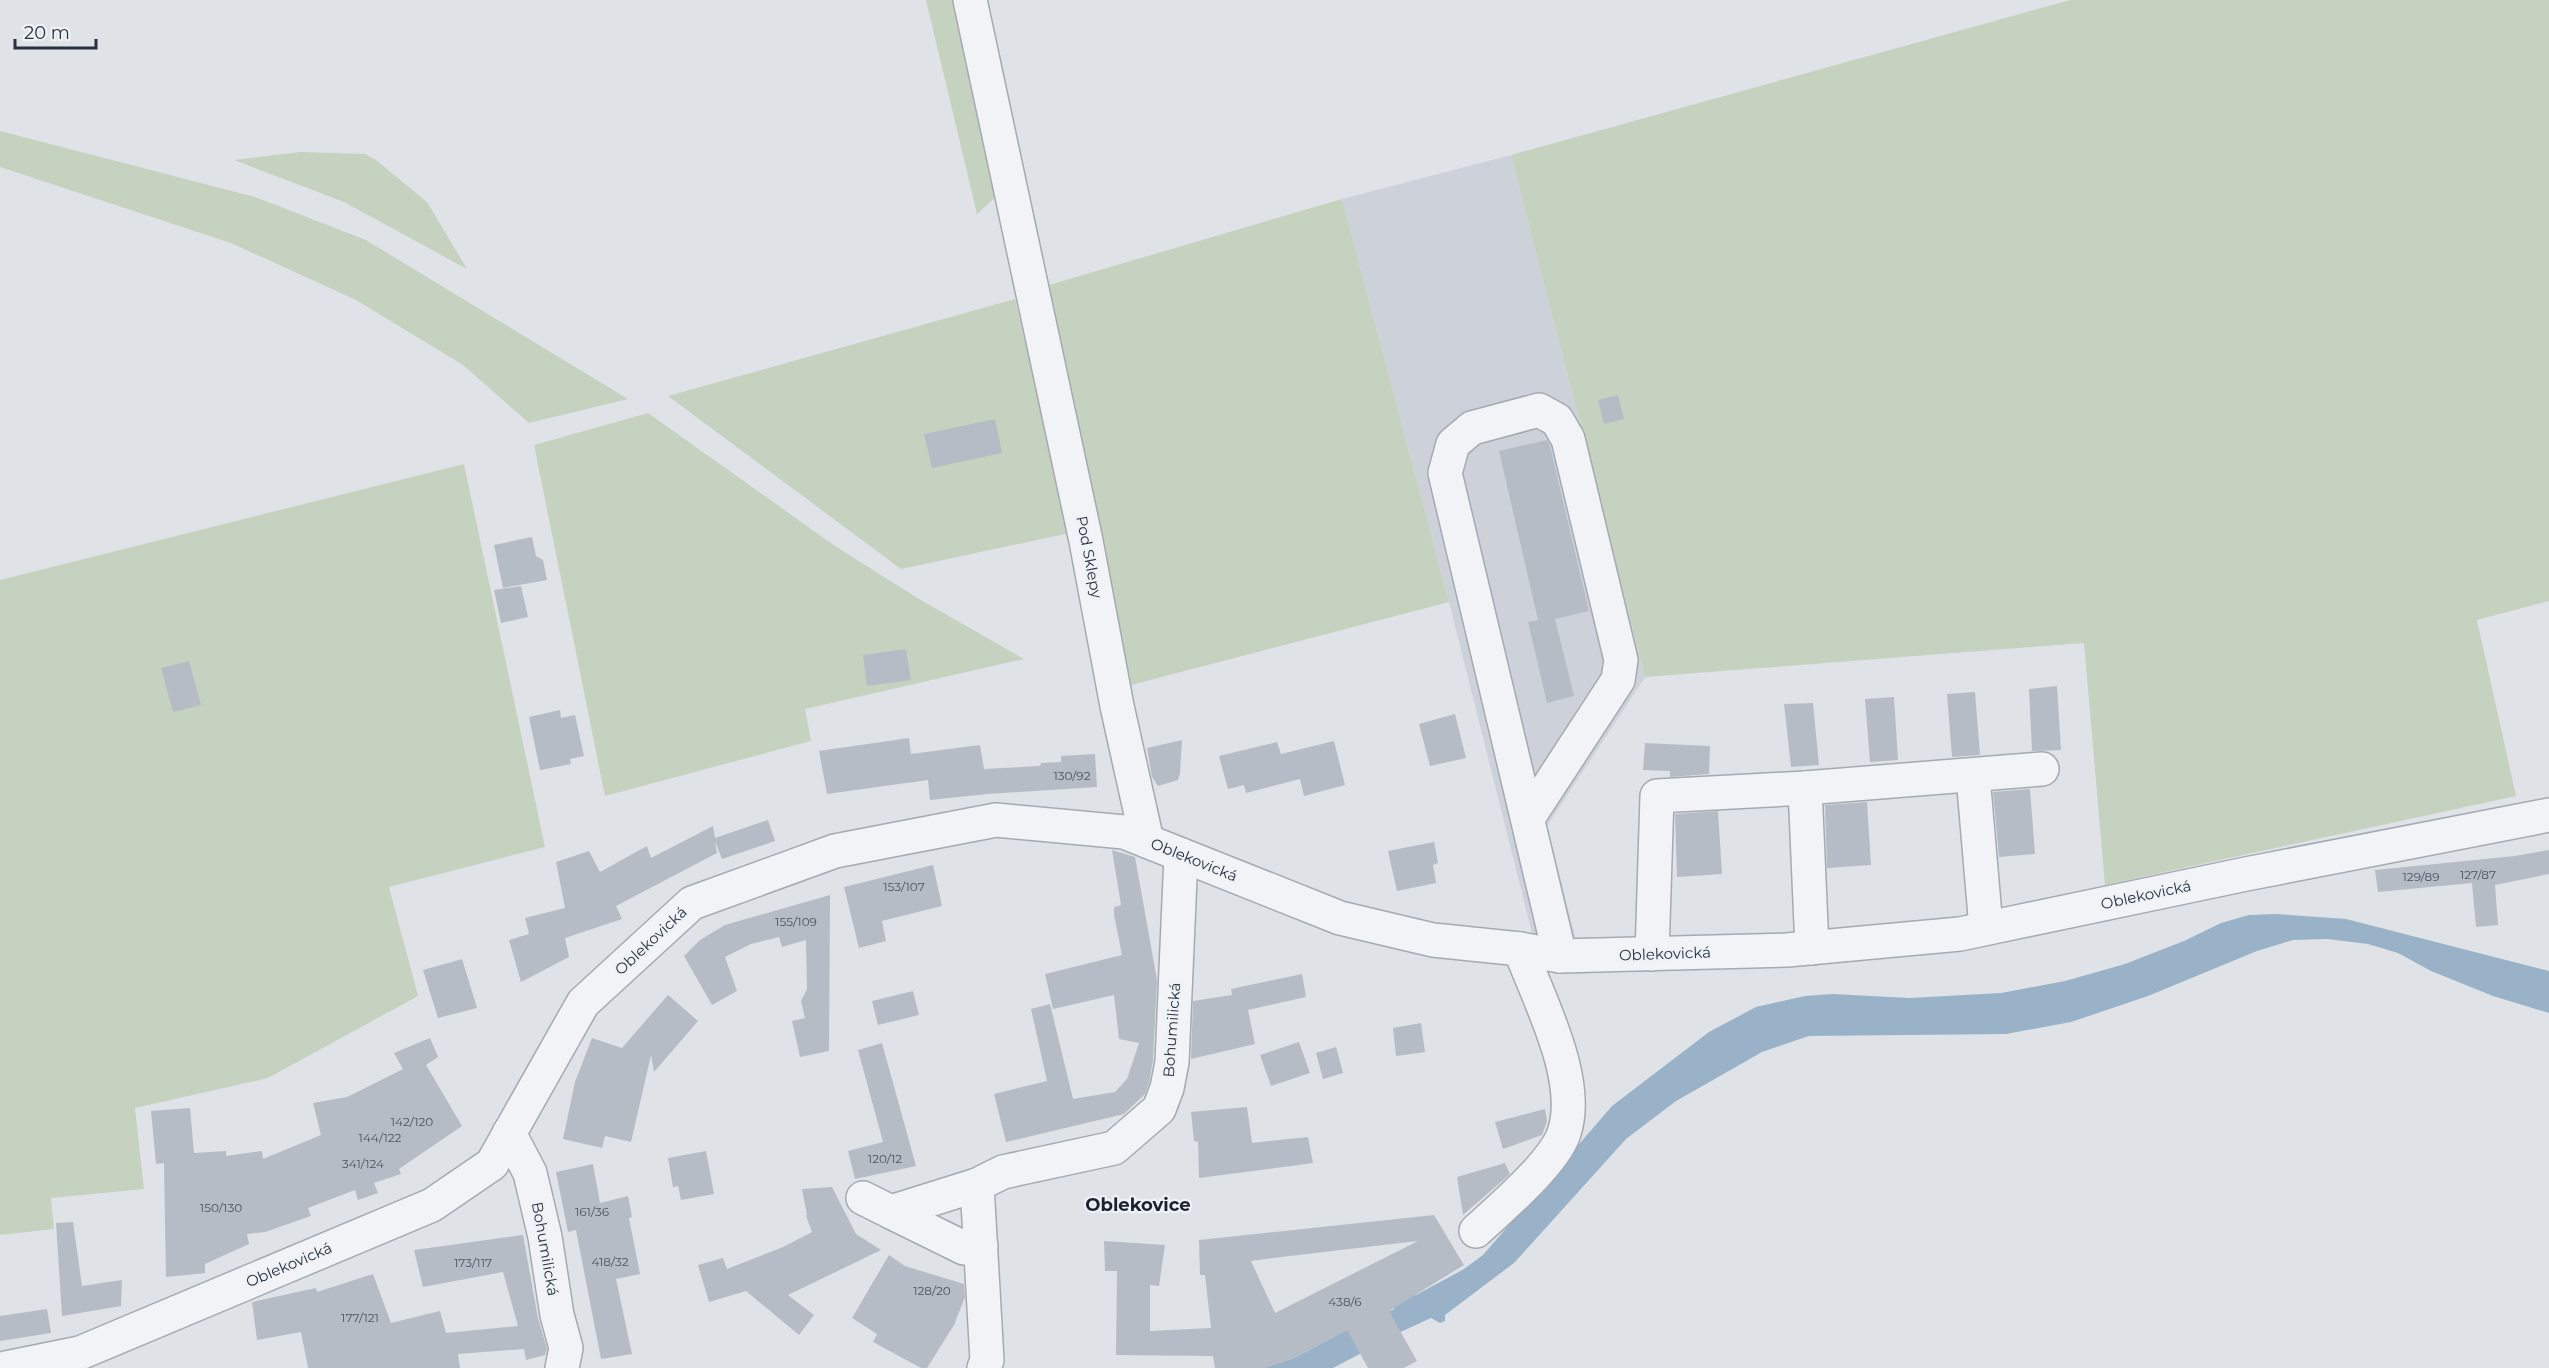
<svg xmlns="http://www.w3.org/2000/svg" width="2549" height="1368" viewBox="0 0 2549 1368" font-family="Montserrat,sans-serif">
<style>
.built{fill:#cdd2da}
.green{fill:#c5d2c0}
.water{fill:#9ab2c8}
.building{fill:#b6bcc5;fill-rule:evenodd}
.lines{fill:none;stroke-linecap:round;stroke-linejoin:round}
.minor-casing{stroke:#a4aab2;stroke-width:36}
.minor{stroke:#f2f3f6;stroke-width:33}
.labels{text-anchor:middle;stroke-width:4.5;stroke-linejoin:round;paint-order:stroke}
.number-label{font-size:12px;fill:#4c5460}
.street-label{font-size:15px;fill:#28313f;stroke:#eef2f6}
.quarter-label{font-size:18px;font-weight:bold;fill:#1a2230;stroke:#eef2f6}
</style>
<rect width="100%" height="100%" fill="#dfe3e8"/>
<path class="built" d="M 1511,155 L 1645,677 L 1547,826 L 1578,948 L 1536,949 L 1449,602 L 1342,199 Z"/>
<g class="green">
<path d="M 926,0 L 956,0 L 999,194 L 977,214 Z"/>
<path d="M 2070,0 L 2549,0 L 2549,601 L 2477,620 L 2516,796 L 2105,885 L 2084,643 L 1645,677 L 1511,155 Z"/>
<path d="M 0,131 L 255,197 L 366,240 L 628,399 L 529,423 L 463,365 L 356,300 L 231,243 L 0,167 Z"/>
<path d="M 301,152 L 365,154 L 376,160 L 427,202 L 467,269 L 344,202 L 234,160 Z"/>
<path d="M 1342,199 L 1449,602 L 1131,685 L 1042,287 Z"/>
<path d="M 1015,299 L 1070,533 L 901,569 L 668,396 Z"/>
<path d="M 648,413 L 835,546 L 919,599 L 1024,659 L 805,709 L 811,741 L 605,796 L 534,445 Z"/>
<path d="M 464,464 L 545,847 L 389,887 L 418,996 L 268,1078 L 135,1108 L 144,1189 L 51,1198 L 54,1229 L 0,1235 L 0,580 Z"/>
</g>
<g class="water">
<path d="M 2276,914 L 2346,919 L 2549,971 L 2549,1013 L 2493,996 L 2431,971 L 2398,953 L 2368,944 L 2327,939 L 2293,940 L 2257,951 L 2148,996 L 2071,1022 L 2006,1034 L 1809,1036 L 1762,1052 L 1713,1080 L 1676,1101 L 1626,1139 L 1514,1263 L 1445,1315 L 1445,1321 L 1440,1323 L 1431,1318 L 1394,1335 L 1383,1314 L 1394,1309 L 1393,1304 L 1413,1292 L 1416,1295 L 1464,1269 L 1483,1255 L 1612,1106 L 1709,1032 L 1756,1007 L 1805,996 L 1832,994 L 1910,998 L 2001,993 L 2065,981 L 2125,964 L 2184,941 L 2221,923 L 2249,915 Z"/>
<path d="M 1358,1324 L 1371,1348 L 1333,1368 L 1263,1368 L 1294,1358 Z"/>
</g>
<g class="building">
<path d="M 1618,395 L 1624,419 L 1604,424 L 1598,400 Z"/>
<path d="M 995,419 L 1002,453 L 932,468 L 924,434 Z"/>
<path d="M 1547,440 L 1550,446 L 1589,611 L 1555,619 L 1574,696 L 1547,703 L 1528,622 L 1538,620 L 1499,451 Z"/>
<path d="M 532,537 L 536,556 L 543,560 L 547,580 L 503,588 L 494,545 Z"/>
<path d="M 521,586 L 528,617 L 501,623 L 494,590 Z"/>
<path d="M 906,649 L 911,680 L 867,686 L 863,655 Z"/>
<path d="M 189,661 L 201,705 L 173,712 L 161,668 Z"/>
<path d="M 2057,686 L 2061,750 L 2032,751 L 2029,689 Z"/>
<path d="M 1975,692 L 1980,755 L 1952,757 L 1947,694 Z"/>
<path d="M 1894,697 L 1898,760 L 1870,762 L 1865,699 Z"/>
<path d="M 1813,703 L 1819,765 L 1791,767 L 1784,704 Z"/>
<path d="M 560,710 L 561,718 L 575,715 L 584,756 L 570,759 L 571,764 L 540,770 L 529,717 Z"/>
<path d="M 1455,714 L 1466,758 L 1430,766 L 1419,724 Z"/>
<path d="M 909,738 L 911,754 L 980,745 L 984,769 L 1040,766 L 1041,763 L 1061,762 L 1061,756 L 1095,754 L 1097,787 L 987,794 L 930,800 L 928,780 L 827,794 L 819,751 Z"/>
<path d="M 1182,740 L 1180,773 L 1178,780 L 1158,786 L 1152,777 L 1147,748 Z"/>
<path d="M 1334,741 L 1345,785 L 1304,796 L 1300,779 L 1246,793 L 1244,785 L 1228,789 L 1219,756 L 1277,742 L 1281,754 Z"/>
<path d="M 1645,743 L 1710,746 L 1709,774 L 1670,777 L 1670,771 L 1643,770 Z"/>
<path d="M 2030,789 L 2035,854 L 1999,857 L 1993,792 Z"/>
<path d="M 1867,802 L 1871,865 L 1827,868 L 1825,805 Z"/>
<path d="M 1718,811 L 1722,874 L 1677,877 L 1675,814 Z"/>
<path d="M 768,820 L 775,841 L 722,859 L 715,841 L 717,853 L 616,906 L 622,919 L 565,938 L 569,957 L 521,982 L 509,940 L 529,934 L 525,918 L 565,908 L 556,862 L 589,851 L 600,872 L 647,846 L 651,858 L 713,826 L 715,838 Z"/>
<path d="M 1434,842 L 1438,863 L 1433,865 L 1436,883 L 1397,891 L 1388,851 Z"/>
<path d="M 1112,850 L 1135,857 L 1157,980 L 1153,1060 L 1149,1083 L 1145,1094 L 1124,1114 L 1006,1142 L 994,1094 L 1047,1081 L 1031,1009 L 1050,1004 L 1073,1099 L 1115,1092 L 1127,1079 L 1139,1043 L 1119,1039 L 1114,995 L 1053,1009 L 1045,974 L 1122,955 L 1114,915 L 1114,907 L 1121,905 Z"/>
<path d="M 2549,850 L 2549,874 L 2495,885 L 2498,925 L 2476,927 L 2472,883 L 2378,892 L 2375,870 L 2515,856 Z"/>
<path d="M 933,865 L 942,906 L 882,921 L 886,941 L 859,948 L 844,887 Z"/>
<path d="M 830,895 L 829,1051 L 800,1057 L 792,1021 L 805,1018 L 801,1001 L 807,989 L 806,940 L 782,947 L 779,937 L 751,944 L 725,957 L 737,991 L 712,1005 L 684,956 L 700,940 L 725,925 Z"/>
<path d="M 462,959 L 477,1008 L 438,1018 L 423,970 Z"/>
<path d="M 1302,974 L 1306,997 L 1248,1010 L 1255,1044 L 1191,1059 L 1193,1001 L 1232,995 L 1231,989 Z"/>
<path d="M 913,991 L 919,1015 L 878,1025 L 872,1001 Z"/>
<path d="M 668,995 L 698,1021 L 654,1072 L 651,1055 L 631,1142 L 605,1136 L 602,1148 L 563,1139 L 575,1082 L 592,1038 L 622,1048 Z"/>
<path d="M 1421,1023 L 1425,1052 L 1396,1056 L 1393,1028 Z"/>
<path d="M 430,1038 L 438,1057 L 426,1065 L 462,1126 L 399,1169 L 401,1174 L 374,1183 L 378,1193 L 358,1200 L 355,1190 L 308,1208 L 311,1216 L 265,1232 L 247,1234 L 249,1244 L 205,1264 L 205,1273 L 166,1277 L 164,1163 L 156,1164 L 151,1111 L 190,1108 L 194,1153 L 226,1151 L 226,1156 L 262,1151 L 263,1159 L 321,1135 L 313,1103 L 347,1097 L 403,1069 L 394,1053 Z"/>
<path d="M 1299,1042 L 1310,1073 L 1271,1086 L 1260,1055 Z"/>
<path d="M 882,1043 L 916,1166 L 855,1179 L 848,1151 L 883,1142 L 858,1050 Z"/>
<path d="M 1336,1047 L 1343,1073 L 1323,1079 L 1316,1053 Z"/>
<path d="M 1247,1107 L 1252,1143 L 1308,1137 L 1313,1163 L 1199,1178 L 1198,1142 L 1194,1141 L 1191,1112 Z"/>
<path d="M 1545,1109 L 1547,1121 L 1542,1135 L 1503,1149 L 1495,1122 Z"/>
<path d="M 706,1151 L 714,1194 L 681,1200 L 678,1186 L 673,1187 L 668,1158 Z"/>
<path d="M 1505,1163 L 1510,1174 L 1463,1215 L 1457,1177 Z"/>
<path d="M 593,1164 L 600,1203 L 628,1196 L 632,1217 L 629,1218 L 640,1274 L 616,1279 L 632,1354 L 601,1359 L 576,1230 L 568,1232 L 556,1172 Z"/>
<path d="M 832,1187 L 856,1234 L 881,1250 L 788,1295 L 814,1315 L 799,1335 L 746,1291 L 709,1302 L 698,1265 L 723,1258 L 727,1269 L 783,1247 L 812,1232 L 806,1216 L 807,1215 L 802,1189 Z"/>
<path d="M 1434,1215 L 1464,1265 L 1389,1311 L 1417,1361 L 1404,1368 L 1368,1368 L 1347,1330 L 1294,1358 L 1263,1368 L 1215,1368 L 1213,1356 L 1116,1355 L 1117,1271 L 1105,1271 L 1104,1241 L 1165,1245 L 1159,1286 L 1150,1285 L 1150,1331 L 1211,1328 L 1205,1275 L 1200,1275 L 1199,1240 ZM 1418,1241 L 1275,1313 L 1251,1261 L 1298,1255 Z"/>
<path d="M 73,1222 L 82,1286 L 122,1280 L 121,1306 L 62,1316 L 56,1223 Z"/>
<path d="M 523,1235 L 538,1318 L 547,1349 L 545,1355 L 526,1360 L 524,1349 L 458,1354 L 460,1368 L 308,1368 L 301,1332 L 257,1340 L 252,1302 L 316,1288 L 317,1292 L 373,1274 L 391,1323 L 440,1311 L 446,1333 L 518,1326 L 503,1272 L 423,1287 L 414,1250 Z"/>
<path d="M 889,1255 L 905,1266 L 964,1284 L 965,1297 L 954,1325 L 927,1368 L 921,1368 L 873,1342 L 877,1334 L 852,1318 Z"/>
<path d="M 47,1309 L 51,1333 L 0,1341 L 0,1316 Z"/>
</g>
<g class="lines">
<g class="minor-casing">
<g id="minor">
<path d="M 970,0 L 1086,541 L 1117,706 L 1147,841"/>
<path d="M 1973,776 L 1986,928"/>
<path d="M 1805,788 L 1812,948"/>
<path d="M 1528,818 L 1618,680 L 1621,660 L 1568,439 L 1557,420 L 1539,410 L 1472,428 L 1453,444 L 1445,473 L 1560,956"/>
<path d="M 1652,954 L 1657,796 L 1805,788 L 2042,769"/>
<path d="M 509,1133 L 530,1173 L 545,1237 L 557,1315 L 566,1348 L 562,1368"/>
<path d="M 863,1198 L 891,1212 L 977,1185"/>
<path d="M 891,1212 L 964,1248 L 981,1246"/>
<path d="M 1476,1231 C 1499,1210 1555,1162 1564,1133 C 1582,1080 1539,1000 1520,949"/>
<path d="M 6,1368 L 80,1353 L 432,1205 L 492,1164 L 583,1003 L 692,903 L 835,851 L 996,820 L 1124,832 L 1340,918 L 1433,940 L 1520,949 L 1560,956 L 1787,950 L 1960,934 L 2246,874 L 2549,815"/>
<path d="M 984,1368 L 987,1360 L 977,1185 L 1003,1172 L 1114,1148 L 1159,1109 L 1167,1088 L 1172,1062 L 1181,855"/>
</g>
</g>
<use href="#minor" class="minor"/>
</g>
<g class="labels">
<g class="number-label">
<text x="1072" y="780">130/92</text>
<text x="2478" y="879">127/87</text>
<text x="2421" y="881">129/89</text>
<text x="904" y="891">153/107</text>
<text x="796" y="926">155/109</text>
<text x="412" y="1126">142/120</text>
<text x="380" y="1142">144/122</text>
<text x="885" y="1163">120/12</text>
<text x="363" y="1168">341/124</text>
<text x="221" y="1212">150/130</text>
<text x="592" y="1216">161/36</text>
<text x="610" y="1266">418/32</text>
<text x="473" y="1267">173/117</text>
<text x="932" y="1295">128/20</text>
<text x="1345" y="1306">438/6</text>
<text x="360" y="1322">177/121</text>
</g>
<g class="street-label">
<text transform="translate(1089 557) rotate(79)" y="5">Pod Sklepy</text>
<text transform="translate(1194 860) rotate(22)" y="5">Oblekovická</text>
<text transform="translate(2146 895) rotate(-12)" y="5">Oblekovická</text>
<text transform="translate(651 941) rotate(-43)" y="5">Oblekovická</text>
<text transform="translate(1665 954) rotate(-2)" y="5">Oblekovická</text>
<text transform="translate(1172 1030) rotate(-86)" y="5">Bohumilická</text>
<text transform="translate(545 1249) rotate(80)" y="5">Bohumilická</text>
<text transform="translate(289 1265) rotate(-23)" y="5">Oblekovická</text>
</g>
<g class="quarter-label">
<text x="1138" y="1211">Oblekovice</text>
</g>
</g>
<path d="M15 39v9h81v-9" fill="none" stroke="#28313f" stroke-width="3"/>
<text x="24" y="39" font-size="18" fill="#28313f" stroke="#eef2f6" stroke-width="4.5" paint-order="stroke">20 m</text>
</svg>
